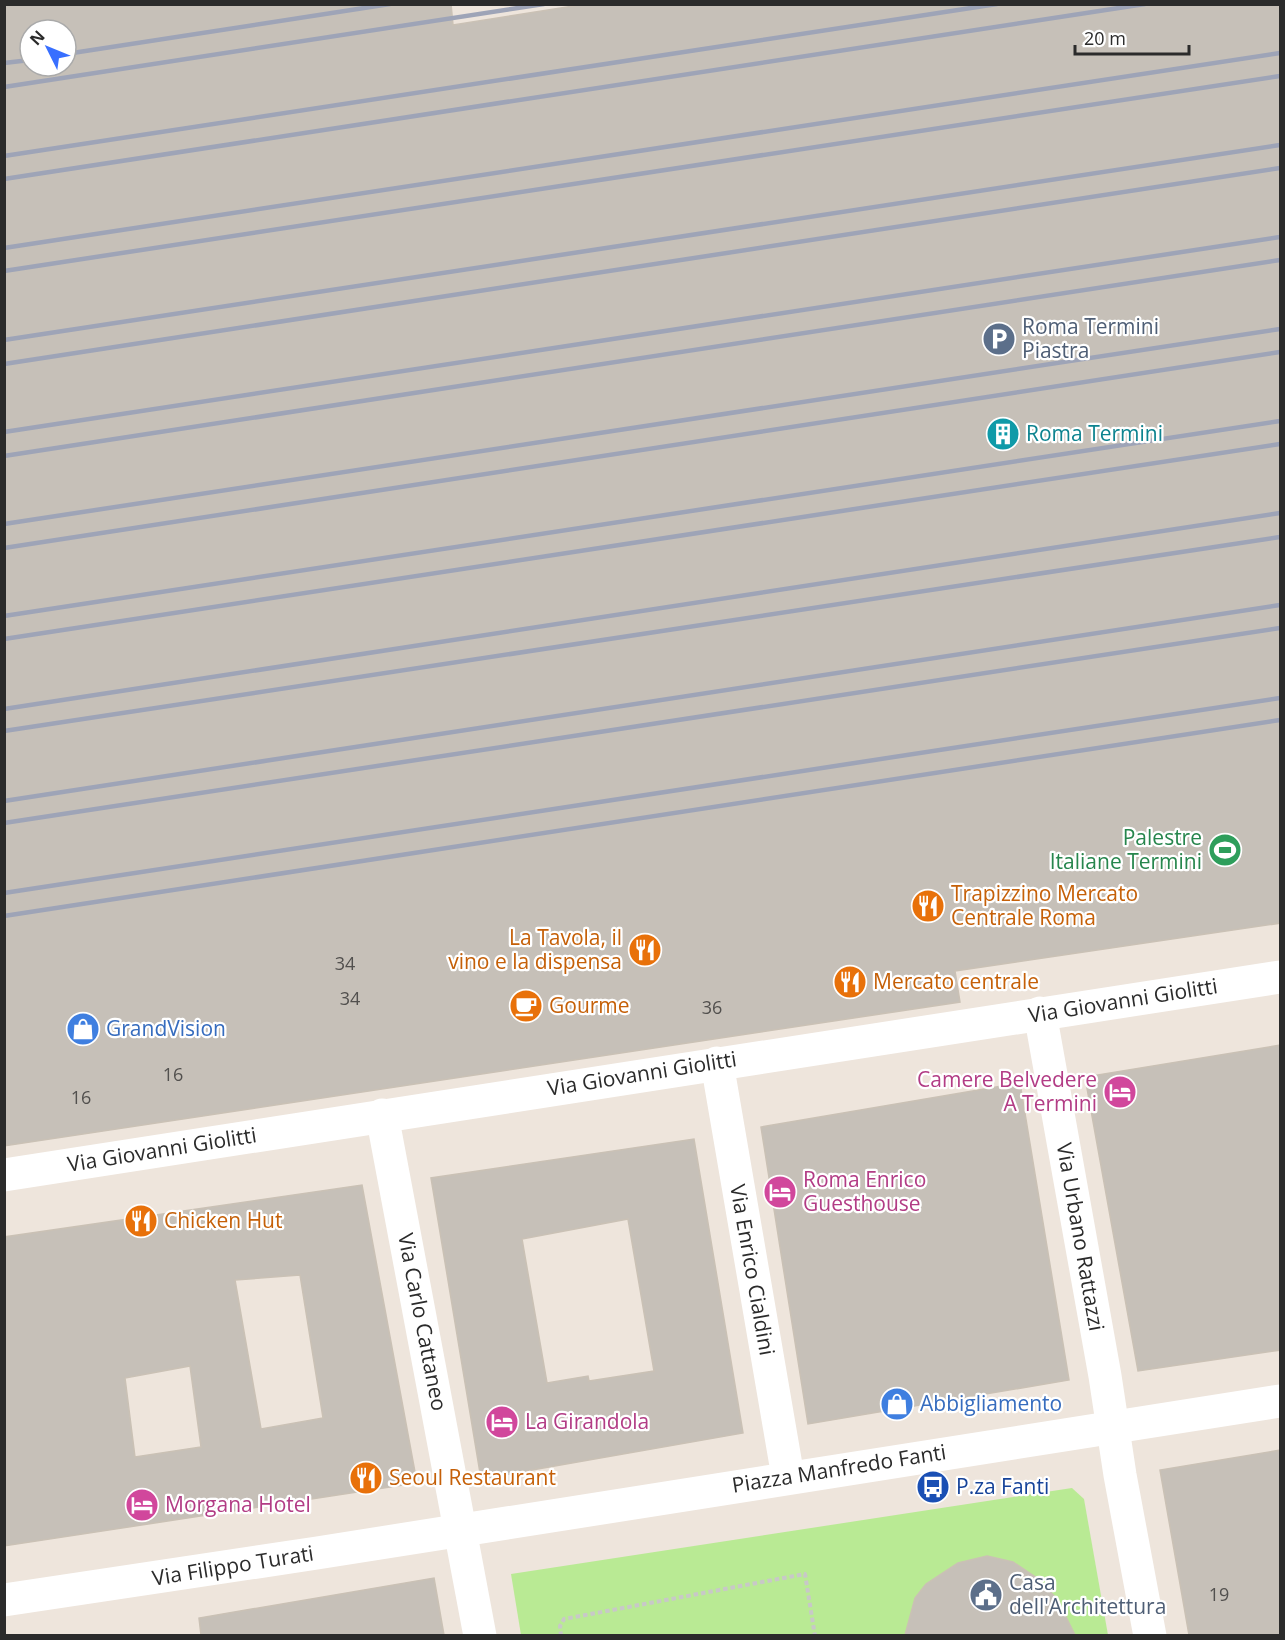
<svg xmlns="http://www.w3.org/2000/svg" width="1285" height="1640" viewBox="0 0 1285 1640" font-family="'Open Sans',sans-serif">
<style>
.green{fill:#b9ea94}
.building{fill:#c6c0b8;stroke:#cac1b5;stroke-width:1.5;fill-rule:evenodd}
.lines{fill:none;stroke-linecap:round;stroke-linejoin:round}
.path{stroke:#c8c8c8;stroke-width:4;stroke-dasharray:4.5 3;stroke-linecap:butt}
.minor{stroke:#fff;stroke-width:33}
.secondary{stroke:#fff;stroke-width:33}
.rail{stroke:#9ea4b7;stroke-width:4.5}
.labels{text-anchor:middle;stroke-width:4.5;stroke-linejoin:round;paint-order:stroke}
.number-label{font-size:18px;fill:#52504e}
.service-label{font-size:21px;fill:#4e5e75;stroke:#fff;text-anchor:start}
.culture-label{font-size:21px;fill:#0d838f;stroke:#fff;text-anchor:start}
.leisure-label{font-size:21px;fill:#27864d;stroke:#fff;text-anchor:end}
.food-label{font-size:21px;fill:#c56008;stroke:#fff;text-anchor:start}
.street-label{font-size:21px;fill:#2b2b2b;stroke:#fff}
.shop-label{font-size:21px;fill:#366cbe;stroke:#fff;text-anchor:start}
.hotel-label{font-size:21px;fill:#b23c85;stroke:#fff;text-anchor:start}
.transit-label{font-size:21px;fill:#164399;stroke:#fff;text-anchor:start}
</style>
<rect width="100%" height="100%" fill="#eee5dc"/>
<path class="green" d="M 1072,1488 L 1084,1499 L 1108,1635 L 521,1635 L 511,1574 Z"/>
<g class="building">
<path d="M 4,4 L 451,4 L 453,25 L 586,4 L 1281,4 L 1281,923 L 955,971 L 960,1002 L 4,1146 ZM 30,30 L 66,30 L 66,66 L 30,66 Z"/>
<path d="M 1281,1045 L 1281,1350 L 1138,1371 L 1085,1077 Z"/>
<path d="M 1020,1083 L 1069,1380 L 808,1424 L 761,1127 Z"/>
<path d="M 694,1139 L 743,1433 L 481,1479 L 431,1178 ZM 628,1219 L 654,1371 L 589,1381 L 588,1376 L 547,1383 L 522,1239 Z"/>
<path d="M 362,1185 L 417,1483 L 4,1546 L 4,1237 ZM 300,1275 L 323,1418 L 261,1429 L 235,1280 ZM 190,1366 L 201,1447 L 135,1457 L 125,1378 Z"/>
<path d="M 1281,1450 L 1281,1635 L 1189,1635 L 1160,1470 Z"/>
<path d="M 987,1556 L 1013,1562 L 1037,1578 L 1057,1599 L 1075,1635 L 905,1635 L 915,1598 L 926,1584 L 958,1563 Z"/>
<path d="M 434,1578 L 444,1635 L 201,1635 L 199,1618 Z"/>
</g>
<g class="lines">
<path class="path" d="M 561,1636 L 560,1626 L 564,1619 L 805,1574 L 815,1636"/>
<g class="minor">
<path d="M 717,1063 L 788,1477"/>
<path d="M 382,1115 L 480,1636"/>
<path d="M 4,1600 L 317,1553 L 1280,1401"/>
</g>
<g class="secondary">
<path d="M 1040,1013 L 1105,1376 L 1120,1475 L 1150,1636"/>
<path d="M 4,1175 L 1280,977"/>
</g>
<g class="rail">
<path d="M 66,54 L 390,4"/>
<path d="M 4,63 L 30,60"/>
<path d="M 4,87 L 544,4"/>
<path d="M 4,156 L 997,4"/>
<path d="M 4,179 L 1145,4"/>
<path d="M 4,248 L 1280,53"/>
<path d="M 4,271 L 1280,76"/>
<path d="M 4,340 L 1280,145"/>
<path d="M 4,364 L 1280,168"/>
<path d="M 4,432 L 1280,237"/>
<path d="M 4,456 L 1280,260"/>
<path d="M 4,524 L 1280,329"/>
<path d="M 4,548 L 1280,352"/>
<path d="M 4,616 L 1280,421"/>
<path d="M 4,639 L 1280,444"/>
<path d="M 4,709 L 1280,513"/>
<path d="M 4,731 L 1280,537"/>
<path d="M 4,801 L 1280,605"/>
<path d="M 4,823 L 1280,628"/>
<path d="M 4,893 L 1280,698"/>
<path d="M 4,916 L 1280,720"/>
</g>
</g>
<defs>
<g id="parking-disc" transform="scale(1.725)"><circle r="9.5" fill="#5c6f8a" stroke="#fff"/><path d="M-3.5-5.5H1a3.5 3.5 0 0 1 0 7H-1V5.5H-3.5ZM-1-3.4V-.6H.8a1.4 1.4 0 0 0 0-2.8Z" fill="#fff"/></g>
<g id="building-disc" transform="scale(1.725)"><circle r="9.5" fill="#0f9aa8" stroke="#fff"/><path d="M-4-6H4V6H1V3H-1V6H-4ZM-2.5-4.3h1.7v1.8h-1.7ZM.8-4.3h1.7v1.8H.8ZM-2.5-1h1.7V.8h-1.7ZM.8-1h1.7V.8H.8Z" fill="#fff"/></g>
<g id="stadium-disc" transform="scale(1.725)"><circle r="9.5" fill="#2e9e5b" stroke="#fff"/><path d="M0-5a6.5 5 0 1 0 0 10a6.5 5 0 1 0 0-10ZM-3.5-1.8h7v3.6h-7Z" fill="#fff"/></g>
<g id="restaurant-disc" transform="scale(1.725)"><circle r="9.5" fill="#e8710a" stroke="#fff"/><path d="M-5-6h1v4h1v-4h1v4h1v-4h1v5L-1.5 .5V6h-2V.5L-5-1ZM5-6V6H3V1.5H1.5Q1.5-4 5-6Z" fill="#fff"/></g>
<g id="cafe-disc" transform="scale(1.725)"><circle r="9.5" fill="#e8710a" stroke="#fff"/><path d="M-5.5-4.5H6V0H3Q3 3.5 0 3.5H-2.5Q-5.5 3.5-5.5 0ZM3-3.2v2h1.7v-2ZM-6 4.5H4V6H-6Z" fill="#fff"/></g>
<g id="shop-disc" transform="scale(1.725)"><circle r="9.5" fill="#3f7fe0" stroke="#fff"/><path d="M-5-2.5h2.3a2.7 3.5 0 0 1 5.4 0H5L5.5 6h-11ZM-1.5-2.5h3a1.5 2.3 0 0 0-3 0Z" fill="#fff"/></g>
<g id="hotel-disc" transform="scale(1.725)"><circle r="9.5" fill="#d1479c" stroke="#fff"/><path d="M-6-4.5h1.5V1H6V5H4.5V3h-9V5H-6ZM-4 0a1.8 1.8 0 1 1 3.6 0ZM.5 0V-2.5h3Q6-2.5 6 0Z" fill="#fff"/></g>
<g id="bus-disc" transform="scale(1.725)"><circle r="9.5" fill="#1a4fb4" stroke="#fff"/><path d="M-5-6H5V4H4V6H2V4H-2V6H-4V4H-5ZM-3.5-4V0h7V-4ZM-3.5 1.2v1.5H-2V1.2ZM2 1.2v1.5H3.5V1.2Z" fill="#fff"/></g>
<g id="civic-disc" transform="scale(1.725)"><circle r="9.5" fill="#5c6f8a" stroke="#fff"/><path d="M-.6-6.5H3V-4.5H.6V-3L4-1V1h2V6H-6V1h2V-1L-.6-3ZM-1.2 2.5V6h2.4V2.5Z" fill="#fff"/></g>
</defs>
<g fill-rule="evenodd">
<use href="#parking-disc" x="999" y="339"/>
<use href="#building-disc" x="1003" y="434"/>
<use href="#stadium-disc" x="1225" y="850"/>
<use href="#restaurant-disc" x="928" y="906"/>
<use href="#restaurant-disc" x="645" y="950"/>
<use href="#restaurant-disc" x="850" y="982"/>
<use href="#cafe-disc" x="526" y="1006"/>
<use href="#shop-disc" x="83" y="1029"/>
<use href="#hotel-disc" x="1120" y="1092"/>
<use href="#hotel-disc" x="780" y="1192"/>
<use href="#restaurant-disc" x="141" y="1221"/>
<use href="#shop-disc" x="897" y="1404"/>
<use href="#hotel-disc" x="502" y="1422"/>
<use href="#restaurant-disc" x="366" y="1478"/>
<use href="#bus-disc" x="933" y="1487"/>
<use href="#hotel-disc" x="142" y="1505"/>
<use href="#civic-disc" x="986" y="1595"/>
</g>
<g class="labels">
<g class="number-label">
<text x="345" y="970">34</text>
<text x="350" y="1005">34</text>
<text x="712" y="1014">36</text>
<text x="173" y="1081">16</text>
<text x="81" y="1104">16</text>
<text x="1219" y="1601">19</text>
</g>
<g class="service-label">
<text x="1022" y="334">Roma Termini<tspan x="1022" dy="24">Piastra</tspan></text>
<text x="1009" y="1590">Casa<tspan x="1009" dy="24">dell'Architettura</tspan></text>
</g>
<g class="culture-label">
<text x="1026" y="441">Roma Termini</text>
</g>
<g class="leisure-label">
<text x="1202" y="845">Palestre<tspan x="1202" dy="24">Italiane Termini</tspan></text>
</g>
<g class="food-label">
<text x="951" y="901">Trapizzino Mercato<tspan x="951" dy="24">Centrale Roma</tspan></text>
<text x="622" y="945" text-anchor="end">La Tavola, il<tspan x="622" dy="24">vino e la dispensa</tspan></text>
<text x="873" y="989">Mercato centrale</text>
<text x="549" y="1013">Gourme</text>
<text x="164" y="1228">Chicken Hut</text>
<text x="389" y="1485">Seoul Restaurant</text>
</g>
<g class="street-label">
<text transform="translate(1123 1001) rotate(-9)" y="7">Via Giovanni Giolitti</text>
<text transform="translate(642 1074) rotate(-9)" y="7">Via Giovanni Giolitti</text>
<text transform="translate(162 1150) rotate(-9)" y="7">Via Giovanni Giolitti</text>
<text transform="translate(1080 1237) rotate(80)" y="7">Via Urbano Rattazzi</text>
<text transform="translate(752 1270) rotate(80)" y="7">Via Enrico Cialdini</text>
<text transform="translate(422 1322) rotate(79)" y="7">Via Carlo Cattaneo</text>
<text transform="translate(839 1469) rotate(-9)" y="7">Piazza Manfredo Fanti</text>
<text transform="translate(233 1566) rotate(-9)" y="7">Via Filippo Turati</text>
</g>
<g class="shop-label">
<text x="106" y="1036">GrandVision</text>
<text x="920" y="1411">Abbigliamento</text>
</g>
<g class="hotel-label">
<text x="1097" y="1087" text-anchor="end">Camere Belvedere<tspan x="1097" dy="24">A Termini</tspan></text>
<text x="803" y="1187">Roma Enrico<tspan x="803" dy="24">Guesthouse</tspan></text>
<text x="525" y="1429">La Girandola</text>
<text x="165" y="1512">Morgana Hotel</text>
</g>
<g class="transit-label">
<text x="956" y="1494">P.za Fanti</text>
</g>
</g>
<rect width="1285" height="1640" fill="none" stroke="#2b2b2b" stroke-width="12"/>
<g transform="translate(48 48) rotate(313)"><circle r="28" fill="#ffffff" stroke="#aaaaaa" stroke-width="1.5"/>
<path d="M0-4.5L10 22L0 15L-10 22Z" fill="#386fff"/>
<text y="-9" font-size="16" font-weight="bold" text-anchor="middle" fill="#2b2b2b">N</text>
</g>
<path d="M1075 45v9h114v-9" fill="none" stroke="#2b2b2b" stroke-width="3"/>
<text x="1084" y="45" font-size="18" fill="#2b2b2b" stroke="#ffffff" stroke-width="4.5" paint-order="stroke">20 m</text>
</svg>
